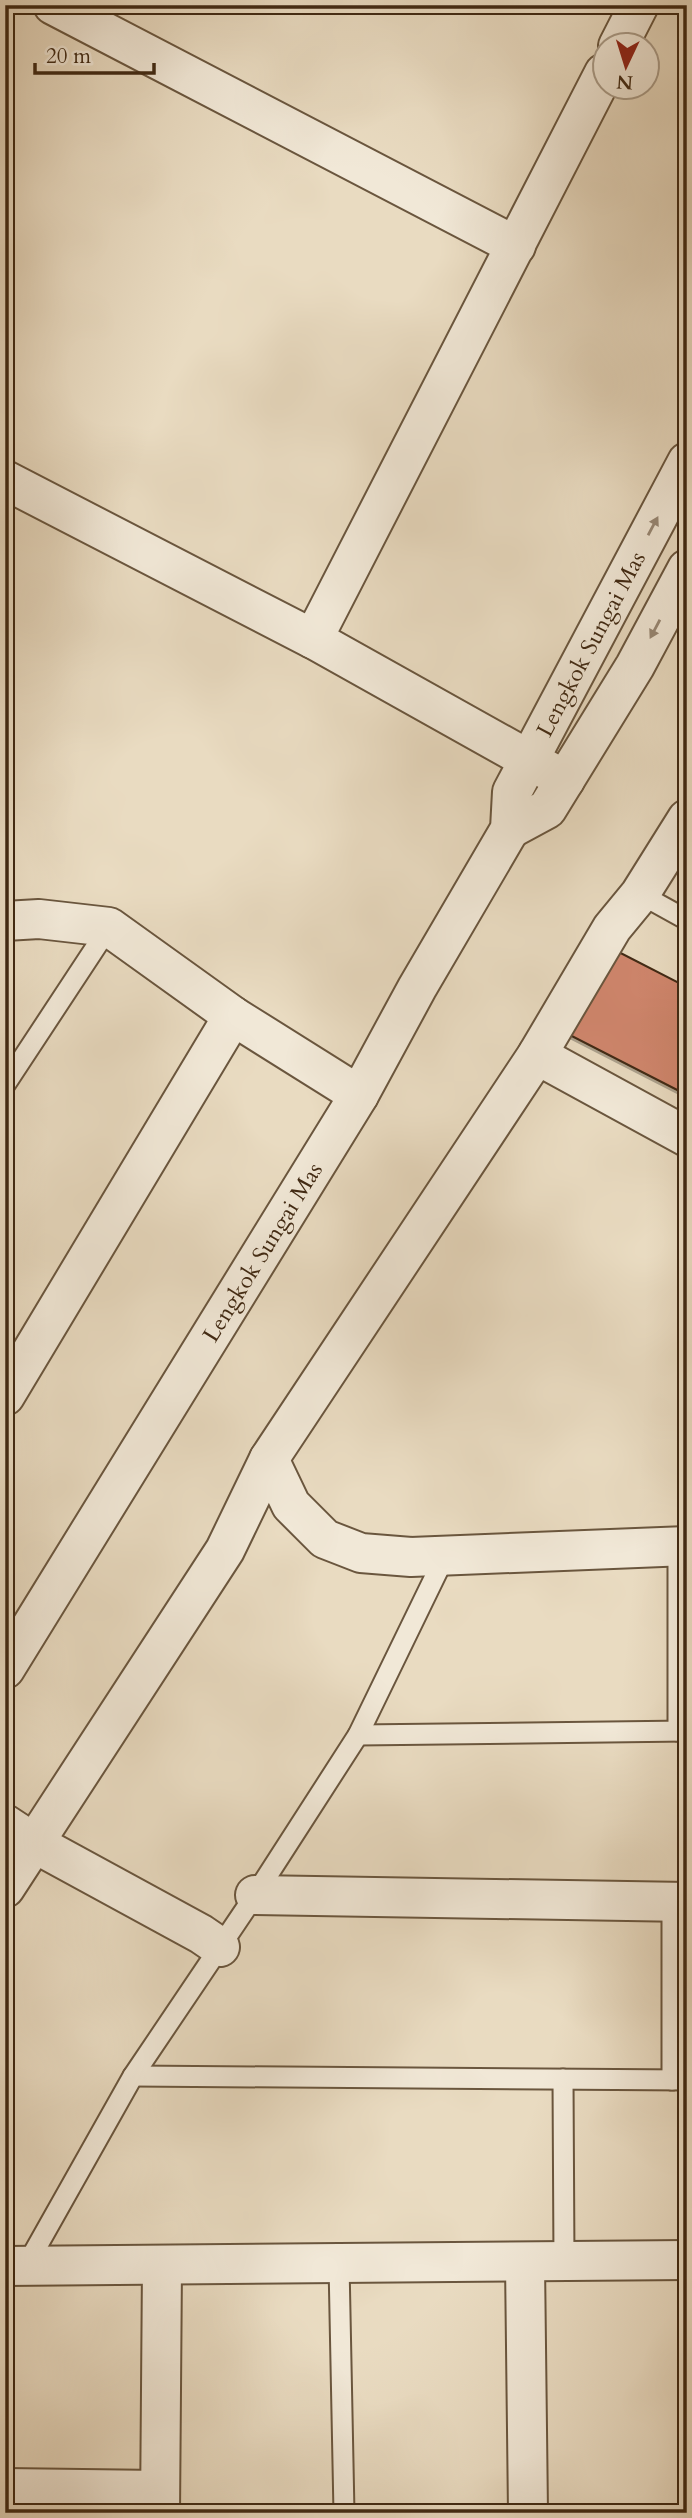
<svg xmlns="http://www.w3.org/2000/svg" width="692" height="2518" viewBox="0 0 692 2518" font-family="Cardo,serif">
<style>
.building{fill:#d0866d;stroke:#402913;stroke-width:2;filter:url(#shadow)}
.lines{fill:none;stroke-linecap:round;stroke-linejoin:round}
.service-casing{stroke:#6a563e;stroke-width:23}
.minor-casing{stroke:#6a563e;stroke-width:42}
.service{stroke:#f1e8d7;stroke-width:19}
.minor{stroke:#f1e8d7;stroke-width:38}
.oneway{fill:#988875}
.labels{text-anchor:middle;stroke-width:5;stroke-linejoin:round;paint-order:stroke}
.street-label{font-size:23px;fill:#402913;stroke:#f1e8d7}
</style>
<defs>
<filter id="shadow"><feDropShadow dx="6" dy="6" stdDeviation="0" flood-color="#0004"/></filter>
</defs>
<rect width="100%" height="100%" fill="#e9dbc1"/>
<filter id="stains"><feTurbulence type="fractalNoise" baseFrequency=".00286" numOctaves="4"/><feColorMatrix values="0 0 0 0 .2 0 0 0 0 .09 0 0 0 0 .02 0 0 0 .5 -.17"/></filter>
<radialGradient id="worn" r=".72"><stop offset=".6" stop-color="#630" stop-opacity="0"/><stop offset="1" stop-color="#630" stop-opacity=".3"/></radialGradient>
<path class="building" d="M 605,945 L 687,987 L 687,1095 L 560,1030 Z"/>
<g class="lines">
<g class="service-casing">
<g id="service">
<path d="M 640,894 L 687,920"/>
<path d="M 5,1085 L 109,927"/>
<path d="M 678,1731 L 678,1546"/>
<path d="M 358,1735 L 687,1731"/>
<path d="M 133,2076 L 687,2080"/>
<path d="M 563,2079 L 564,2262"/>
<path d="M 672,2080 L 672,1902"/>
<path d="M 339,2264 L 344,2513"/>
<path d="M 26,2266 L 133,2076 L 255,1895 L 358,1735 L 445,1556"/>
</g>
</g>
<g class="minor-casing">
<g id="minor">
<path d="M 53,5 L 516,246"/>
<path d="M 618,46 L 639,5"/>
<path d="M 5,480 L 313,639 L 565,780"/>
<path d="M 313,639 L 604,73"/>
<path d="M 510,829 L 547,809 L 635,666 L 687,569"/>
<path d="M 5,921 L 39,919 L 109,927 L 233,1016 L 359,1095"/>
<path d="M 537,1055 L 687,1137"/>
<path d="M 5,1396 L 233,1016"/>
<path d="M 269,1459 L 291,1505 L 325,1539 L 361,1553 L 411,1557 L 687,1546"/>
<path id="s1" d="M 5,1669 L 359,1095 L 417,988 L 510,829 L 512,792 L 687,462"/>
<path d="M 5,1824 L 34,1843 L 201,1934 L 220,1947"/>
<path d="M 5,1888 L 225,1550 L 269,1459 L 537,1055 L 612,928 L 640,894 L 687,819"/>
<path d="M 255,1895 L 687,1902"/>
<path d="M 525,2263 L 528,2513"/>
<path d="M 5,2266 L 687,2260"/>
<path d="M 5,2488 L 160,2490"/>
<path d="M 160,2513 L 162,2266"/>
</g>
</g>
<use href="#service" class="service"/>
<use href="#minor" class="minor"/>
</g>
<defs><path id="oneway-solid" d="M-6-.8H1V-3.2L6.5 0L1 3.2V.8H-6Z" transform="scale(1.75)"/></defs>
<g class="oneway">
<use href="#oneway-solid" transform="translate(653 526) rotate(-62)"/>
<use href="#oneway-solid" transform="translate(655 629) rotate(118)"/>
</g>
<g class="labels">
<g class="street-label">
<text dy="8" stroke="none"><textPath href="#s1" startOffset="1185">Lengkok Sungai Mas</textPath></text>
<text dy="8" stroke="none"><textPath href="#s1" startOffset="490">Lengkok Sungai Mas</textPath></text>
</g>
</g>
<rect width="692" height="2518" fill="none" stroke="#e9dbc1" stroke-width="28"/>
<rect x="7" y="7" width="678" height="2504" fill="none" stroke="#402913" stroke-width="3.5"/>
<rect x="14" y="14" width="664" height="2490" fill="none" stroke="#402913" stroke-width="2"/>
<g transform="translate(626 66) rotate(184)"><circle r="33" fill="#f1e8d7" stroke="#aa9c89" stroke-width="2"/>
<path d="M0-5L12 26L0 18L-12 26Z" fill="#8f2418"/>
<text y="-10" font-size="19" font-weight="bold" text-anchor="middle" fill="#402913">N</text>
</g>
<path d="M35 63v10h119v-10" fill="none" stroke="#402913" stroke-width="3.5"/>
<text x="46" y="63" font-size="21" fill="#402913" stroke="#f1e8d7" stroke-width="5" paint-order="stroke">20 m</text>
<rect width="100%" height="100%" filter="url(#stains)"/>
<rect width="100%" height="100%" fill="url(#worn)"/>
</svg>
